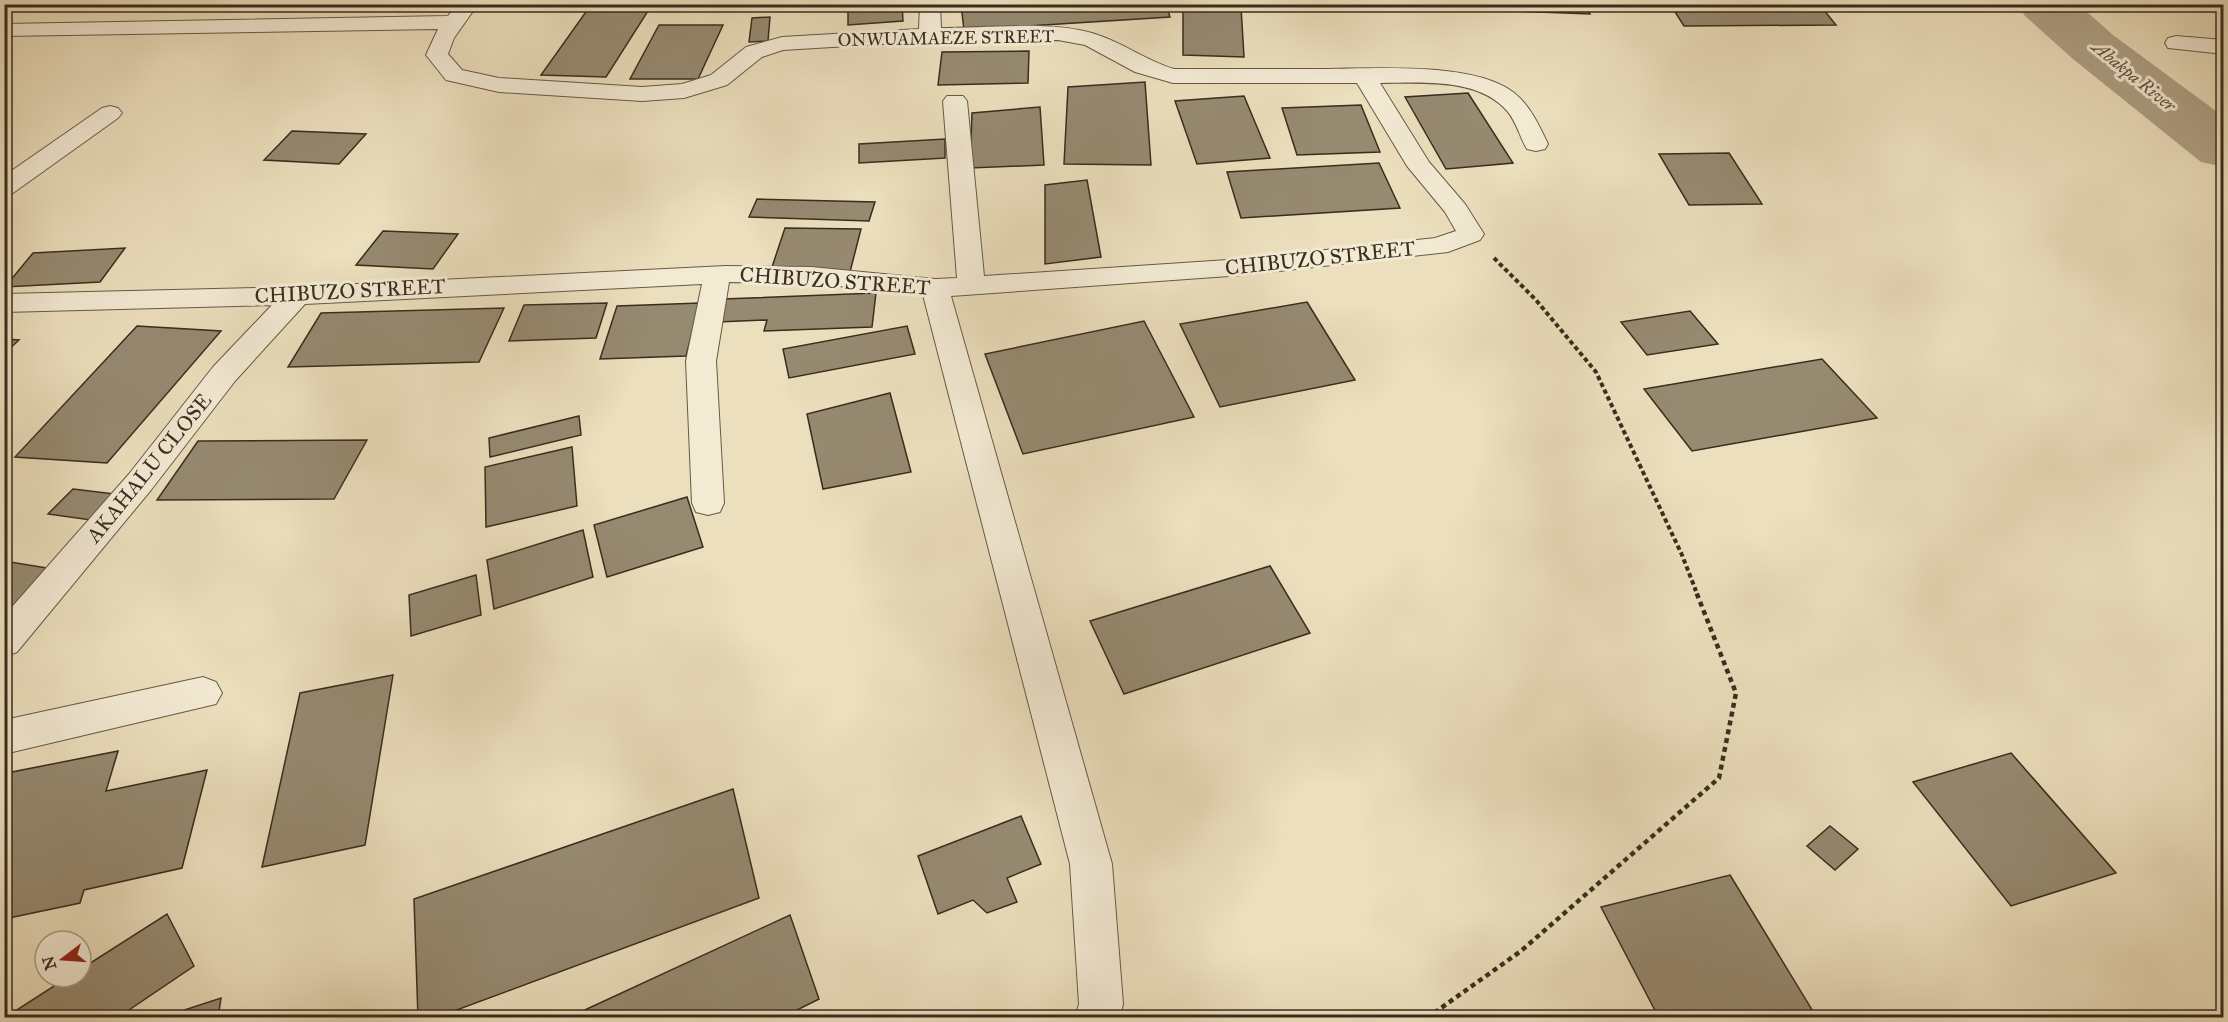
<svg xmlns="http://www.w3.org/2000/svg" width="2228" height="1022" viewBox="0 0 2228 1022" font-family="'IM FELL Great Primer',serif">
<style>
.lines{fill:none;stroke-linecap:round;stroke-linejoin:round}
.river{fill:#afa287;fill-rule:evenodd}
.building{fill:#968a71;stroke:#382d1e;stroke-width:1.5}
.minor-casing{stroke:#655a46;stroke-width:2}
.path-far1{stroke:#382d1e;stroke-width:4;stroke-dasharray:4.5 3;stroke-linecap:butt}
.path{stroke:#382d1e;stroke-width:4.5;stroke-dasharray:5 4;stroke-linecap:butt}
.minor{fill:#f3ead4;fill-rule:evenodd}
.labels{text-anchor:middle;stroke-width:6;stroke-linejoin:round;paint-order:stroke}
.far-street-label{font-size:18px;fill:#382d1e;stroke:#f3ead4}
.far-water-label{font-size:18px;font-style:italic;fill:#5c503e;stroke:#f3ead4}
.street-label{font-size:21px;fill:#382d1e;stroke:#f3ead4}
</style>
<rect width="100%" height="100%" fill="#ecdfbd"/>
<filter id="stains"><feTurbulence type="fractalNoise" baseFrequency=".00333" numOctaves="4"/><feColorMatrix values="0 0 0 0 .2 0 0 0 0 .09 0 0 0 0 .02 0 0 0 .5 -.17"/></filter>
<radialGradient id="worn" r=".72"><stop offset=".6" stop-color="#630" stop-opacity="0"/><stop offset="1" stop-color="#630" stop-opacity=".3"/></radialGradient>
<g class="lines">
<path class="river" d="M 2017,4 L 2078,4 L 2113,35 L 2224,117 L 2224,167 L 2201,162 L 2073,59 L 2025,16 Z"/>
</g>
<g class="building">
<path d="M 848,4 L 902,4 L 903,21 L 848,25 Z"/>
<path d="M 961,4 L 1166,4 L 1170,17 L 964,30 Z"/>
<path d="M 1484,4 L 1586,4 L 1590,14 L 1486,10 Z"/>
<path d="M 1670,4 L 1819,4 L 1836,25 L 1684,26 Z"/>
<path d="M 1183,6 L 1241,7 L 1244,57 L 1183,55 Z"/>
<path d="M 588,9 L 648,11 L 606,77 L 541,75 Z"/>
<path d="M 770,17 L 768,41 L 749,42 L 752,18 Z"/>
<path d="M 659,25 L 723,25 L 698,79 L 630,79 Z"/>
<path d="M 1029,51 L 1028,83 L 938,85 L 942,52 Z"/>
<path d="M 1145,82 L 1151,165 L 1064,164 L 1068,87 Z"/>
<path d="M 1468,93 L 1513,163 L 1446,169 L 1405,97 Z"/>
<path d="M 1244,96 L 1270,158 L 1197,164 L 1175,101 Z"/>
<path d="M 1361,105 L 1380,152 L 1297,155 L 1282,108 Z"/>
<path d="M 1040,107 L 1044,165 L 970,168 L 972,113 Z"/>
<path d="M 292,131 L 366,134 L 339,164 L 264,160 Z"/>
<path d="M 945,139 L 945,158 L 859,163 L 859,144 Z"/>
<path d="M 1729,153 L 1762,204 L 1689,205 L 1659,154 Z"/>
<path d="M 1379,163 L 1400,208 L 1241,218 L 1227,172 Z"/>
<path d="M 1087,180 L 1101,257 L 1045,264 L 1045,185 Z"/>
<path d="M 757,199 L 875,202 L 869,221 L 749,217 Z"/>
<path d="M 785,228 L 861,229 L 850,272 L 771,270 Z"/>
<path d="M 383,231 L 458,234 L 433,269 L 356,265 Z"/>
<path d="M 125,248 L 100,282 L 5,287 L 33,253 Z"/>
<path d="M 876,293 L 872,327 L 764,331 L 767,320 L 718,322 L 723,299 Z"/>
<path d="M 1307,302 L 1355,380 L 1220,407 L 1180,324 Z"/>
<path d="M 607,303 L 596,338 L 509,341 L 524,305 Z"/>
<path d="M 700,303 L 686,356 L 600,359 L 617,306 Z"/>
<path d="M 504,308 L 479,362 L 288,367 L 321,313 Z"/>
<path d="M 1690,311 L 1718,344 L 1647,355 L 1621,322 Z"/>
<path d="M 1144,321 L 1194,417 L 1023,454 L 985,354 Z"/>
<path d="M 137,326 L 221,331 L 107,463 L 15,457 Z"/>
<path d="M 907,326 L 915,354 L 789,378 L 783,349 Z"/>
<path d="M 4,339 L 19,340 L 4,354 Z"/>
<path d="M 1822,359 L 1877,418 L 1692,451 L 1644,389 Z"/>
<path d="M 890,393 L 911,472 L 823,489 L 807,414 Z"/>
<path d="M 579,416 L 581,435 L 490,457 L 489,438 Z"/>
<path d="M 367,440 L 334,499 L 157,500 L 198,441 Z"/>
<path d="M 572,447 L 577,506 L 486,527 L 485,467 Z"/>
<path d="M 73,489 L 115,494 L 91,520 L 48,514 Z"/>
<path d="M 687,497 L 703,547 L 607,577 L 594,525 Z"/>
<path d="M 583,530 L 593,577 L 494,609 L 487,560 Z"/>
<path d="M 4,561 L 53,569 L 11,611 L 4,610 Z"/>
<path d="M 1270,566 L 1310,633 L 1124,694 L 1090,621 Z"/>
<path d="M 476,575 L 481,615 L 411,636 L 409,595 Z"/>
<path d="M 393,675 L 365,845 L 262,867 L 300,693 Z"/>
<path d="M 118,751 L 106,791 L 207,770 L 182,868 L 84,890 L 80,903 L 4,919 L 4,857 L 12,836 L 4,838 L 4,793 L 12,772 Z"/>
<path d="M 2011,753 L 2116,873 L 2011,906 L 1913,782 Z"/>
<path d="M 733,789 L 759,898 L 435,1018 L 418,1018 L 414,899 Z"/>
<path d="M 1021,816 L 1041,864 L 1007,878 L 1017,902 L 987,913 L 973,900 L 938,914 L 918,856 Z"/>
<path d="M 1830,826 L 1858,849 L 1835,870 L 1807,846 Z"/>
<path d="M 1730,875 L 1817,1018 L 1659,1018 L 1601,907 Z"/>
<path d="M 167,914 L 194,966 L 117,1018 L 14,1018 L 12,1013 L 68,977 L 81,977 L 81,969 Z"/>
<path d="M 790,915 L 819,999 L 781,1018 L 575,1018 L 574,1015 Z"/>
<path d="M 221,998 L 218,1018 L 160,1018 Z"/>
</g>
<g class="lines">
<g class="minor-casing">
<g id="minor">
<path d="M 457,4 L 478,4 L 454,38 L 448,54 L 462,70 L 499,78 L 642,87 L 682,84 L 711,75 L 746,47 L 782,37 L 919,29 L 920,4 L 940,4 L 941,28 C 986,28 1057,20 1098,35 C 1125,44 1147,61 1174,69 C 1223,69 1272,69 1320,69 C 1371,69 1471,61 1513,92 C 1530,105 1539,125 1548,144 L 1545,149 L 1536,151 L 1527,149 C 1520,138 1517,123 1508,112 C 1479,77 1420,83 1380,83 L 1429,162 L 1465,204 L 1484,234 L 1480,240 L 1448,252 L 1243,275 L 951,296 L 1112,864 L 1123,1004 L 1120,1018 L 1075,1018 L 1079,1004 L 1070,864 L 923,295 L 811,283 L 729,282 L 716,361 L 724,503 L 720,512 L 708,515 L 696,512 L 692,503 L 686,361 L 702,284 L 305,304 L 235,381 L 151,490 L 17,652 L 4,657 L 4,616 L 129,474 L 213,367 L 272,305 L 4,312 L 4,294 L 297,287 L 726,266 L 811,267 L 935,279 L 957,278 L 943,101 L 947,96 L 963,96 L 967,101 L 984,276 L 1243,259 L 1435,238 L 1456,231 L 1445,212 L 1407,166 L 1357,83 L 1173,83 L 1135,72 L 1085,45 L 1058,40 L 930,41 L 783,50 L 762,57 L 727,85 L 684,98 L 642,101 L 499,92 L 446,80 L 426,55 L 438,29 L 4,36 L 4,24 L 448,16 Z"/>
<path d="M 2176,36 L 2224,40 L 2224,54 L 2168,48 L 2165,43 L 2168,38 Z"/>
<path d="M 110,106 L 118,108 L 122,113 L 118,118 L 13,193 L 4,195 L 4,176 L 102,108 Z"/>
<path d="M 203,677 L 216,682 L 222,693 L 216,704 L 4,754 L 4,720 Z"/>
</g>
</g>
<path class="path-far1" d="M 1494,258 L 1536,300 L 1596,372 L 1682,555 L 1696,591"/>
<path class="path" d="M 1427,1018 L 1521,951 L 1719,778 L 1736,693 L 1695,589"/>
<use href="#minor" class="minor"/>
</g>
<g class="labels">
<g class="far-street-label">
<text transform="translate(946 38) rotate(-1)" y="6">ONWUAMAEZE STREET</text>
</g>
<g class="far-water-label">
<text transform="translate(2134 76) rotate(39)" y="6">Abakpa River</text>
</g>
<g class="street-label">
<text transform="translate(1320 258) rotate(-6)" y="7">CHIBUZO STREET</text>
<text transform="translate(835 281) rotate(4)" y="7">CHIBUZO STREET</text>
<text transform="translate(350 291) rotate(-3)" y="7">CHIBUZO STREET</text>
<text transform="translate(149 468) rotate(-51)" y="7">AKAHALU CLOSE</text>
</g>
</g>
<rect width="2228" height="1022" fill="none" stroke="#ecdfbd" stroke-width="24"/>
<rect x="6" y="6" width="2216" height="1010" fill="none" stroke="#382d1e" stroke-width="3"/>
<rect x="12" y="12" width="2204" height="998" fill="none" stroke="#382d1e" stroke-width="1.5"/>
<g transform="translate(63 959) rotate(253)"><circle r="28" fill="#f3ead4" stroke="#a89e8b" stroke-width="1.5"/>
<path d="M0-4.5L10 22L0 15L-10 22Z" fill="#8f2418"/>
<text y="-9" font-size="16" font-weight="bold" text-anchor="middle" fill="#382d1e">N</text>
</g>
<rect width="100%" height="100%" filter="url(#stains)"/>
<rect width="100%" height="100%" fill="url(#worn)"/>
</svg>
